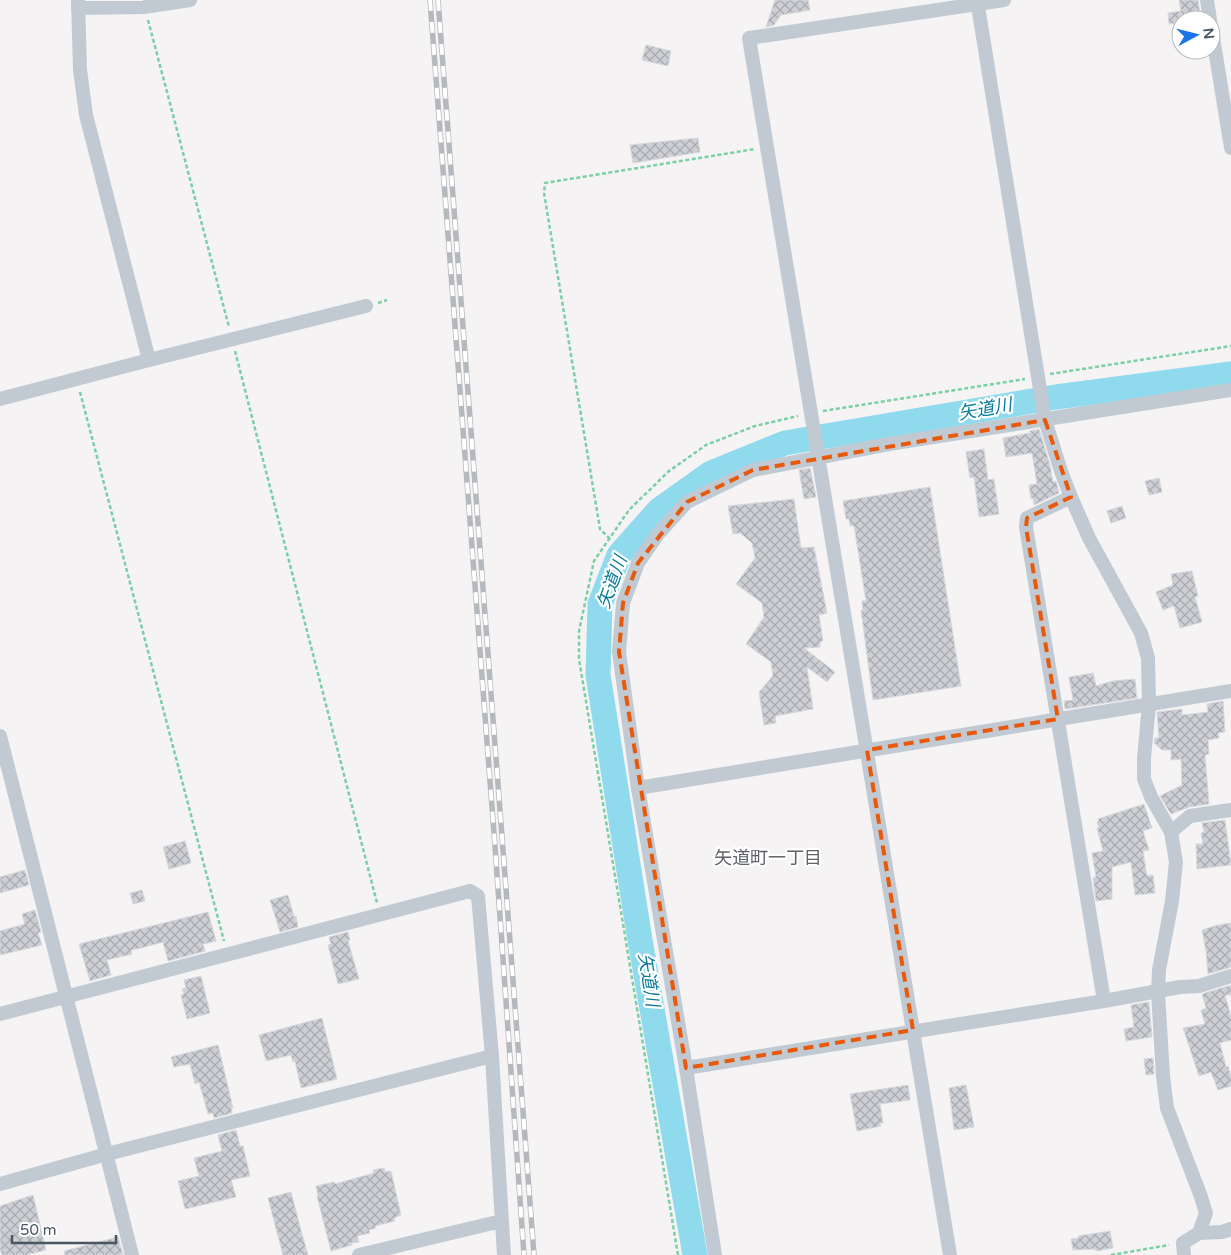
<svg xmlns="http://www.w3.org/2000/svg" width="1231" height="1255" viewBox="0 0 1231 1255" font-family="'Varela Round','Noto Sans JP',sans-serif">
<style>
.lines{fill:none;stroke-linecap:round;stroke-linejoin:round}
.river{stroke:#90daee;stroke-width:25}
.building{fill:url(#building-cross-hatch);stroke:#d7d9de}
.path{stroke:#7ad0a6;stroke-width:2.5;stroke-dasharray:4 2.5;stroke-linecap:butt}
.minor{stroke:#c1cad2;stroke-width:14}
.rail-casing{stroke:#b5b8bd;stroke-width:5.5}
.rail{stroke:#fff;stroke-width:4;stroke-dasharray:11;stroke-linecap:butt}
.marked{fill:none;stroke:#e8590c;stroke-width:4;stroke-dasharray:10 6;stroke-linejoin:round}
.labels{text-anchor:middle;stroke-width:4.5;stroke-linejoin:round;paint-order:stroke}
.water-label{font-size:18px;font-style:italic;fill:#0c7c9b;stroke:#fff}
.neighbourhood-label{font-size:18px;fill:#5f6368;stroke:#fff}
</style>
<defs>
<pattern id="building-cross-hatch" width="8" height="8" patternUnits="userSpaceOnUse" patternTransform="scale(1.25)"><rect width="8" height="8" fill="#cdcfd5"/><path d="M0 0l8 8M0 8l8-8" fill="none" stroke="#a8abb0"/></pattern>
</defs>
<rect width="100%" height="100%" fill="#f5f3f3"/>
<g class="lines">
<path class="river" d="M 695,1255 L 640,940 L 598,675 L 600,604 L 619,555 L 659,510 L 711,473 L 785,443 L 1056,397 L 1231,374"/>
</g>
<g class="building">
<path d="M 775,0 L 808,0 L 810,10 L 781,15 L 774,25 L 766,27 Z"/>
<path d="M 1179,0 L 1198,0 L 1201,20 L 1182,20 L 1181,12 L 1181,23 L 1169,24 L 1168,13 L 1181,11 Z"/>
<path d="M 646,45 L 671,51 L 668,66 L 642,60 Z"/>
<path d="M 698,138 L 700,152 L 633,163 L 630,145 Z"/>
<path d="M 1039,429 L 1050,465 L 1053,482 L 1056,481 L 1059,493 L 1034,505 L 1033,498 L 1031,499 L 1029,485 L 1037,484 L 1032,453 L 1006,457 L 1003,438 L 1030,433 L 1030,431 Z"/>
<path d="M 984,449 L 988,480 L 994,479 L 999,514 L 979,517 L 974,477 L 970,478 L 966,452 Z"/>
<path d="M 810,468 L 816,497 L 804,499 L 799,470 Z"/>
<path d="M 1159,478 L 1162,492 L 1149,495 L 1145,481 Z"/>
<path d="M 930,487 L 961,686 L 873,700 L 861,610 L 863,610 L 862,601 L 866,601 L 854,526 L 850,526 L 849,519 L 846,519 L 843,501 Z"/>
<path d="M 794,499 L 801,548 L 814,547 L 827,613 L 819,615 L 823,641 L 820,642 L 820,647 L 804,648 L 835,672 L 827,682 L 807,667 L 813,709 L 775,716 L 776,723 L 764,725 L 759,692 L 773,676 L 771,662 L 746,644 L 764,617 L 762,603 L 736,584 L 755,558 L 752,543 L 740,533 L 733,534 L 728,506 Z"/>
<path d="M 1122,506 L 1126,518 L 1111,523 L 1107,511 Z"/>
<path d="M 1192,571 L 1198,596 L 1195,597 L 1202,622 L 1180,628 L 1174,606 L 1163,610 L 1156,592 L 1173,585 L 1171,574 Z"/>
<path d="M 1093,673 L 1096,686 L 1113,681 L 1135,679 L 1137,698 L 1065,709 L 1064,701 L 1073,700 L 1069,677 Z"/>
<path d="M 1223,701 L 1225,732 L 1218,733 L 1219,738 L 1208,740 L 1209,754 L 1205,755 L 1209,804 L 1189,807 L 1171,814 L 1160,796 L 1182,785 L 1181,759 L 1171,760 L 1171,750 L 1162,750 L 1154,743 L 1155,738 L 1159,738 L 1157,712 L 1182,709 L 1182,715 L 1208,712 L 1207,704 Z"/>
<path d="M 1144,804 L 1152,828 L 1143,831 L 1149,850 L 1143,851 L 1147,876 L 1153,875 L 1155,893 L 1135,895 L 1131,862 L 1112,867 L 1112,899 L 1096,901 L 1093,878 L 1096,877 L 1092,853 L 1103,851 L 1097,828 L 1099,828 L 1097,822 L 1099,821 L 1098,819 Z"/>
<path d="M 1225,820 L 1231,865 L 1197,869 L 1196,844 L 1203,844 L 1201,833 L 1204,832 L 1202,823 Z"/>
<path d="M 185,841 L 191,863 L 169,869 L 163,847 Z"/>
<path d="M 25,870 L 29,885 L 0,893 L 0,877 Z"/>
<path d="M 142,890 L 145,901 L 133,904 L 130,893 Z"/>
<path d="M 288,895 L 294,917 L 296,916 L 298,927 L 280,932 L 270,900 Z"/>
<path d="M 35,910 L 41,932 L 38,933 L 42,945 L 0,955 L 0,931 L 25,924 L 22,914 Z"/>
<path d="M 208,912 L 216,941 L 203,944 L 205,951 L 168,961 L 163,942 L 137,949 L 131,950 L 132,954 L 107,960 L 111,975 L 90,981 L 79,944 Z"/>
<path d="M 1231,923 L 1231,967 L 1208,974 L 1206,951 L 1202,930 L 1218,925 Z"/>
<path d="M 348,932 L 350,940 L 348,941 L 359,979 L 338,984 L 328,945 L 331,944 L 329,937 Z"/>
<path d="M 201,976 L 210,1013 L 187,1019 L 181,995 L 184,994 L 182,989 L 186,988 L 184,980 Z"/>
<path d="M 1231,985 L 1231,995 L 1225,995 L 1231,1017 L 1231,1040 L 1220,1043 L 1226,1067 L 1228,1066 L 1231,1077 L 1231,1086 L 1218,1090 L 1211,1072 L 1199,1076 L 1183,1028 L 1205,1024 L 1201,1010 L 1206,1008 L 1202,994 Z"/>
<path d="M 1149,1002 L 1152,1037 L 1126,1041 L 1124,1029 L 1134,1027 L 1131,1005 Z"/>
<path d="M 322,1018 L 337,1079 L 301,1088 L 295,1061 L 293,1062 L 291,1055 L 266,1061 L 259,1035 Z"/>
<path d="M 218,1045 L 233,1108 L 231,1108 L 232,1113 L 214,1118 L 213,1113 L 208,1114 L 199,1082 L 195,1084 L 190,1064 L 174,1067 L 171,1057 Z"/>
<path d="M 1153,1058 L 1154,1074 L 1146,1075 L 1144,1059 Z"/>
<path d="M 908,1085 L 910,1100 L 880,1104 L 883,1123 L 880,1123 L 881,1126 L 857,1131 L 850,1094 Z"/>
<path d="M 966,1085 L 974,1127 L 954,1130 L 949,1088 Z"/>
<path d="M 236,1130 L 240,1146 L 243,1146 L 250,1176 L 231,1180 L 236,1197 L 185,1209 L 178,1181 L 199,1176 L 194,1158 L 222,1151 L 218,1135 Z"/>
<path d="M 384,1168 L 385,1172 L 391,1171 L 401,1215 L 394,1218 L 395,1221 L 375,1226 L 376,1228 L 369,1230 L 370,1233 L 357,1236 L 359,1242 L 351,1243 L 352,1245 L 331,1251 L 317,1196 L 318,1196 L 316,1186 L 334,1182 L 335,1184 L 374,1173 L 373,1170 Z"/>
<path d="M 291,1192 L 302,1234 L 308,1255 L 283,1255 L 268,1198 Z"/>
<path d="M 33,1195 L 46,1250 L 26,1255 L 2,1255 L 0,1249 L 0,1206 Z"/>
<path d="M 1110,1231 L 1113,1248 L 1096,1251 L 1095,1249 L 1073,1250 L 1071,1239 L 1079,1238 L 1078,1236 Z"/>
<path d="M 118,1237 L 123,1255 L 65,1255 L 64,1251 Z"/>
</g>
<g class="lines">
<g class="path">
<path d="M 148,20 L 229,327"/>
<path d="M 378,303 L 387,300"/>
<path d="M 235,351 L 377,903"/>
<path d="M 1050,374 L 1231,346"/>
<path d="M 80,392 L 224,941"/>
<path d="M 823,411 L 1025,379"/>
<path d="M 610,539 L 600,529 L 544,193 L 545,183 L 755,149"/>
<path d="M 678,1255 L 579,659 L 579,631 L 594,561 L 629,510 L 669,471 L 706,445 L 755,426 L 798,416"/>
<path d="M 1111,1255 L 1169,1245"/>
</g>
<g class="minor">
<path d="M 78,0 L 80,70 L 86,115 L 149,360"/>
<path d="M 977,0 L 1045,420 L 1061,471 L 1071,497 L 1089,538 L 1141,633 L 1148,658 L 1149,705 L 1144,758 L 1144,779 L 1151,797 L 1171,832 L 1176,862 L 1172,901 L 1159,970 L 1158,992 L 1163,1076 L 1167,1108 L 1200,1194 L 1206,1213 L 1199,1233"/>
<path d="M 1207,0 L 1210,20"/>
<path d="M 78,8 L 144,7 L 190,0"/>
<path d="M 1211,25 L 1231,148"/>
<path d="M 0,399 L 149,360 L 366,306"/>
<path d="M 0,736 L 132,1255"/>
<path d="M 638,788 L 1231,691"/>
<path d="M 1171,832 L 1190,816 L 1231,810"/>
<path d="M 1104,1001 L 1180,987 L 1199,986 L 1231,976"/>
<path d="M 0,1014 L 470,891 L 478,896 L 492,1056 L 107,1154 L 0,1184"/>
<path d="M 686,1068 L 1104,1001 L 1026,527 L 1027,518 L 1071,497"/>
<path d="M 502,1223 L 504,1255"/>
<path d="M 359,1255 L 493,1223 L 502,1223 L 492,1056"/>
<path d="M 715,1255 L 686,1068 L 638,788 L 619,652 L 623,603 L 638,563 L 658,534 L 687,502 L 753,470 L 889,444 L 1231,390"/>
<path d="M 950,1255 L 749,38 L 1004,0"/>
<path d="M 1184,1255 L 1183,1243 L 1199,1233 L 1222,1232 L 1231,1229"/>
</g>
<g class="rail-casing">
<g id="rail">
<path d="M 430,0 L 495,846 L 524,1255"/>
<path d="M 438,0 L 534,1255"/>
</g>
</g>
<use href="#rail" class="rail"/>
</g>
<path class="marked" d="M 1045,420 L 1071,497 L 1027,518 L 1026,527 L 1058,719 L 867,750 L 913,1030 L 686,1068 L 619,652 L 623,603 L 638,563 L 687,502 L 753,470 Z"/>
<g class="labels">
<g class="water-label">
<text transform="translate(985 409) rotate(-10)" y="6">矢道川</text>
<text transform="translate(612 582) rotate(-70)" y="6">矢道川</text>
<text transform="translate(649 980) rotate(81)" y="6">矢道川</text>
</g>
<g class="neighbourhood-label">
<text x="768" y="864">矢道町一丁目</text>
</g>
</g>
<g transform="translate(1196 35) rotate(83)"><circle r="24" fill="#ffffff" stroke="#b7bbc0"/>
<path d="M0-4L9 19L0 12L-9 19Z" fill="#1a73e8"/>
<text y="-8" font-size="14" font-weight="bold" text-anchor="middle" fill="#4a5661">N</text>
</g>
<path d="M12 1235v8h104v-8" fill="none" stroke="#4a5661" stroke-width="2.5"/>
<text x="20" y="1235" font-size="15" fill="#4a5661" stroke="#ffffff" stroke-width="4" paint-order="stroke">50 m</text>
</svg>
